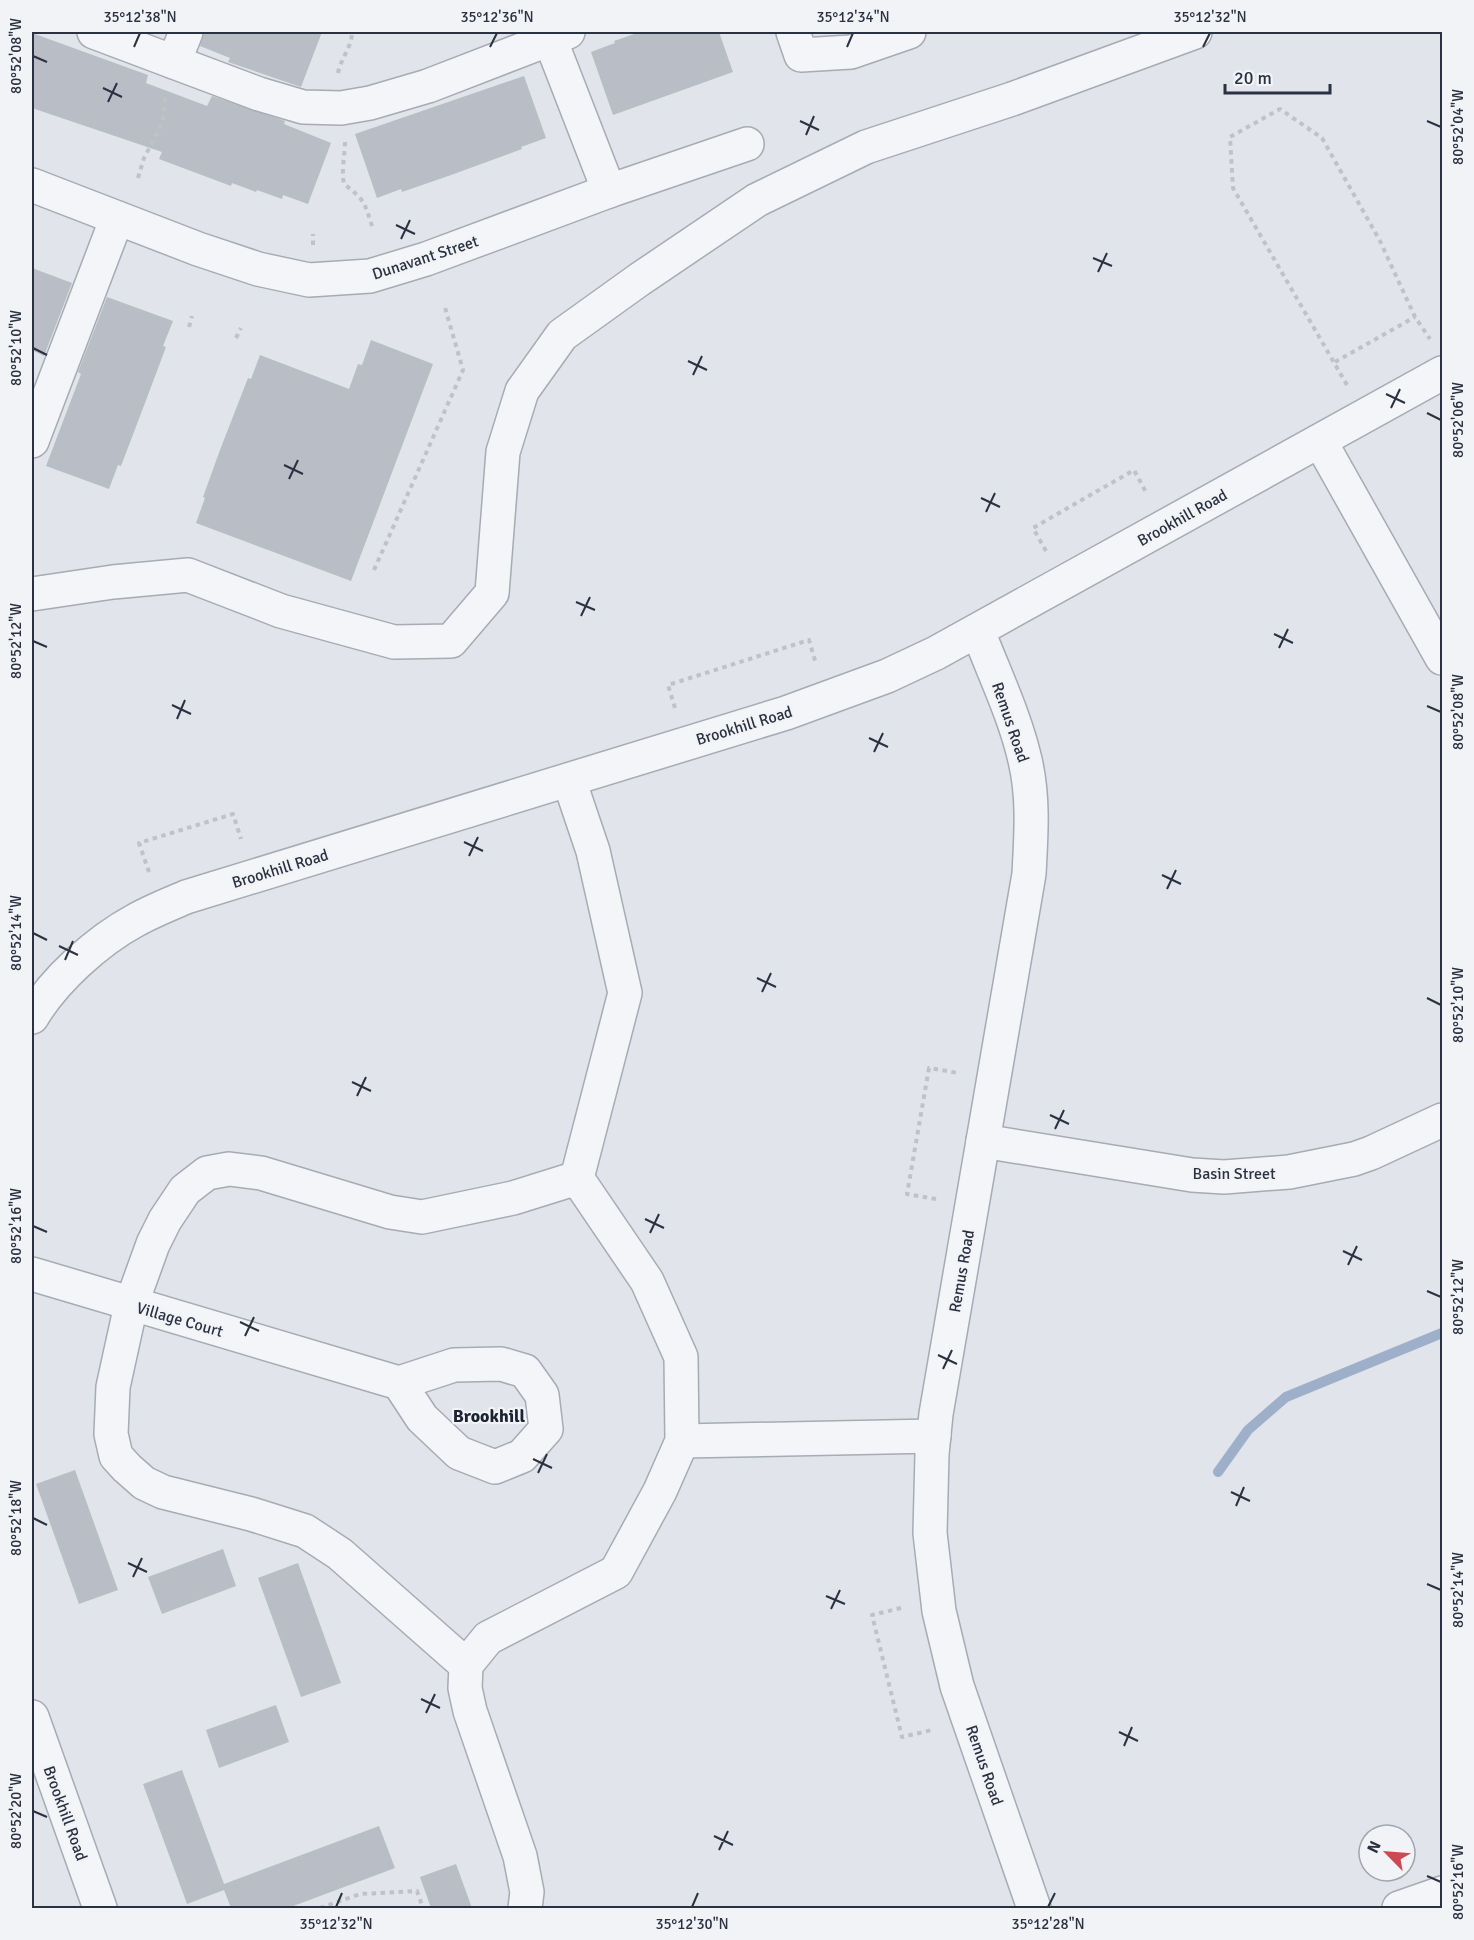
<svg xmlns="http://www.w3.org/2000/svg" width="1474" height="1940" viewBox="0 0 1474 1940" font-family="Signika,sans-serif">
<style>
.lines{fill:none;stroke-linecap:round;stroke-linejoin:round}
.stream{stroke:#9dafc9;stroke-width:10}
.building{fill:#b8bdc6}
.minor-casing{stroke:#a6abb4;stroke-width:36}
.path{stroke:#bfc2c8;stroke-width:4;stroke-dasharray:4.5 4.5;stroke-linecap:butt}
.minor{stroke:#f4f5f8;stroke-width:33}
.ticks{fill:none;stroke:#2a3141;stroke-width:2}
.labels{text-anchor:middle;stroke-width:4.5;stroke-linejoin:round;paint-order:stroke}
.street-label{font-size:16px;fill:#2a3141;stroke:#f1f3f7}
.neighbourhood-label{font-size:18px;font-weight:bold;fill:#1c2232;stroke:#f1f3f7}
.neatline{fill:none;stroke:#2a3141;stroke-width:2}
.ticks-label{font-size:15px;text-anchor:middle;fill:#2a3141}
</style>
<rect width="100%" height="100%" fill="#e1e4ea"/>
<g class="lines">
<path class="stream" d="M 1218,1472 L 1248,1430 L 1286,1397 L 1442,1333"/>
</g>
<g class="building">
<path d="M 204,32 L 322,32 L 301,87 L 228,62 L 230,58 L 200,46 Z"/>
<path d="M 640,32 L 719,32 L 733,72 L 613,115 L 591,52 L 615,43 L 614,41 Z"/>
<path d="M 32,33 L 148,75 L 146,83 L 207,106 L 212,96 L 285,121 L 284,124 L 331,143 L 308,204 L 283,195 L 282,199 L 257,190 L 256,192 L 232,183 L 231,186 L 159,159 L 162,152 L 32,108 Z"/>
<path d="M 524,76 L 546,138 L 521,147 L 522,149 L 451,175 L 402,192 L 401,189 L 377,198 L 355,134 Z"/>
<path d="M 32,268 L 72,283 L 44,356 L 32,350 Z"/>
<path d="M 107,297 L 173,321 L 163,346 L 166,347 L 148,395 L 121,466 L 118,465 L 109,489 L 46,466 L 81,374 L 78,372 Z"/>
<path d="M 371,340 L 433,364 L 351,581 L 196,523 L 205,498 L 203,497 L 220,450 L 248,378 L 251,379 L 260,355 L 349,389 L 358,364 L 362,365 Z"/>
<path d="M 75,1470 L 118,1590 L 79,1604 L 36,1484 Z"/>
<path d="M 223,1549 L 236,1586 L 162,1614 L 148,1577 Z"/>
<path d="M 298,1563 L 341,1683 L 301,1697 L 258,1578 Z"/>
<path d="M 276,1705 L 289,1742 L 219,1768 L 206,1730 Z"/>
<path d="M 182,1770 L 224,1884 L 379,1826 L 395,1868 L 288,1908 L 231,1908 L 224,1890 L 187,1904 L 143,1784 Z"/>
<path d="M 456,1864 L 472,1908 L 431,1908 L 420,1877 Z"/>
</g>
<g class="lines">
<g class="minor-casing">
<g id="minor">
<path d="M 94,32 L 259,94 L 303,107 L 341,108 L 370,103 L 428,86 L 568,32"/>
<path d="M 793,32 L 801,55 L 851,52 L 909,32"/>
<path d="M 550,39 L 609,191"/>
<path d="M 174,62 L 186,32"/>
<path d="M 32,185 L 198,249 L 258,269 L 309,280 L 370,276 L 426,259 L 609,191 L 747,144"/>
<path d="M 32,441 L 117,218"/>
<path d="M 1320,441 L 1442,658"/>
<path d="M 32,594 L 113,582 L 188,575 L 281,611 L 394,642 L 451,641 L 492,593 L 503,452 L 522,391 L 562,335 L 640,279 L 757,200 L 866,147 L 1012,99 L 1195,32"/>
<path d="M 978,631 C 994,673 1015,716 1025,760 C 1034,798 1031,836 1029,874 L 936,1414 L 932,1454 L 930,1533 L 939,1611 L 957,1686 L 1034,1908"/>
<path d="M 32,1017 C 54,980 97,941 136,920 C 152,911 170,904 186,897 L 786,713 L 887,676 L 936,653 L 1442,373"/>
<path d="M 983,1141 L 1192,1175 L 1224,1177 L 1289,1172 L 1354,1159 L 1371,1153 L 1442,1120"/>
<path d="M 32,1274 L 399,1383 L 454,1365 L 501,1364 L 525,1371 L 542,1395 L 546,1429 L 522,1456 L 495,1467 L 459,1453 L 422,1418 L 399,1383"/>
<path d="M 682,1441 L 934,1436"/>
<path d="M 466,1665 L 488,1638 L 616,1572 L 660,1491 L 682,1441 L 681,1357 L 647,1281 L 577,1178"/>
<path d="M 32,1717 L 100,1908"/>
<path d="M 525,1908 L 527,1892 L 520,1856 L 470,1711 L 465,1688 L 466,1665 L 340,1554 L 305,1531 L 251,1514 L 163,1492 L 144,1483 L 127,1468 L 116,1456 L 111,1434 L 113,1387 L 131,1305 L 153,1244 L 165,1220 L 185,1190 L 207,1173 L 229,1169 L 261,1173 L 390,1212 L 422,1217 L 513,1198 L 577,1178 L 625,993 L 593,851 L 569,780"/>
<path d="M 1399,1908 L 1442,1893"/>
</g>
</g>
<g class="path">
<path d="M 338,73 C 341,58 352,47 352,32"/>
<path d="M 345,142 C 345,155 341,171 344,184 C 366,201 364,202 373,229"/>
<path d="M 138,178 L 144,158 L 159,130 L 164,116 L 165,95"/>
<path d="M 313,245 L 313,234"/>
<path d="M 189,327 L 192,316"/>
<path d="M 236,338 L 241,328"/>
<path d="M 1335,362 L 1415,317"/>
<path d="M 1347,385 L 1233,188 L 1230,137 L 1280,109 L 1322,138 L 1380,241 L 1415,317 L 1430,339"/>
<path d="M 1046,551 L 1033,528 L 1134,470 L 1147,494"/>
<path d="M 374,570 L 463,370 L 444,304"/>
<path d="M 675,708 L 668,685 L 809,640 L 816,664"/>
<path d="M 149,872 L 139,843 L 233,814 L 241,839"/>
<path d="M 936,1199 L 907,1194 L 929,1068 L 958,1073"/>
<path d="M 901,1608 L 872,1615 L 902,1737 L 932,1730"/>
<path d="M 320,1908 L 360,1894 L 417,1891 L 423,1908"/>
</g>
<use href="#minor" class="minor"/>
</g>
<path class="ticks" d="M 134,47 L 140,33M 490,47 L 497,33M 847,47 L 853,33M 1203,47 L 1210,33M 33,56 L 47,62M 103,88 L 122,97M 108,102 L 117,83M 800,121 L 819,130M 1427,121 L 1441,127M 806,135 L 814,116M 396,225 L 415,234M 401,239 L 410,220M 1093,258 L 1112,266M 1098,272 L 1107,253M 33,348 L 47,355M 688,361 L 707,370M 693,375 L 702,356M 1386,394 L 1405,403M 1391,408 L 1400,389M 1427,413 L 1441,420M 284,465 L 303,474M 289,479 L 298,460M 981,498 L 1000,507M 986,512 L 995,493M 576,602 L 595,610M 581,616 L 590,597M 1274,634 L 1293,643M 33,641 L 47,647M 1279,648 L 1288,629M 172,705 L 191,714M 1427,706 L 1441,712M 177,719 L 185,700M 869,738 L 888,747M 874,752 L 883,733M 464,842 L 483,851M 469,856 L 478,837M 1162,875 L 1181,884M 1167,889 L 1176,870M 33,933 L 47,940M 59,946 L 78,955M 65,960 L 73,941M 757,978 L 776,987M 762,992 L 771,973M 1427,998 L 1441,1005M 352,1082 L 371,1091M 357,1096 L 366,1077M 1050,1115 L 1069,1124M 1055,1129 L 1064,1110M 645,1219 L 664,1228M 33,1226 L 47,1232M 650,1233 L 659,1214M 1343,1251 L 1362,1260M 1348,1265 L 1357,1246M 1427,1291 L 1441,1297M 240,1322 L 259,1331M 245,1336 L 254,1317M 938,1355 L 957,1364M 943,1369 L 952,1350M 533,1459 L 552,1468M 538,1473 L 547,1454M 1231,1492 L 1250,1501M 1236,1506 L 1244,1487M 33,1518 L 47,1525M 128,1563 L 147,1572M 133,1577 L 142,1558M 1427,1584 L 1441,1590M 826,1596 L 845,1604M 831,1609 L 840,1590M 421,1699 L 440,1708M 426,1713 L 435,1694M 1119,1732 L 1138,1741M 1124,1746 L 1132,1727M 33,1811 L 47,1817M 714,1836 L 733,1845M 719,1850 L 728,1831M 1427,1876 L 1441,1882M 336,1907 L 342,1893M 692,1907 L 698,1893M 1048,1907 L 1055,1893"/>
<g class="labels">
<g class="street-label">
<text transform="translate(425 257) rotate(-18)" y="6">Dunavant Street</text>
<text transform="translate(1182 517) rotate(-29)" y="6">Brookhill Road</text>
<text transform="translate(1011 722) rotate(71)" y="6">Remus Road</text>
<text transform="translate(744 725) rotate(-17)" y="6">Brookhill Road</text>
<text transform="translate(280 868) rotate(-17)" y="6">Brookhill Road</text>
<text x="1234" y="1179">Basin Street</text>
<text transform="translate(961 1271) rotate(-80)" y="6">Remus Road</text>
<text transform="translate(180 1319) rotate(16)" y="6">Village Court</text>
<text transform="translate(985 1765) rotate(71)" y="6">Remus Road</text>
<text transform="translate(66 1813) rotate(70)" y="6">Brookhill Road</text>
</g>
<g class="neighbourhood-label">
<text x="489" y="1422">Brookhill</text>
</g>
</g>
<rect width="1474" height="1940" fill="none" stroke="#f1f3f7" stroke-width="66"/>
<g transform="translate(1387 1853) rotate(295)"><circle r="28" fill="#f1f3f7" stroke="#a1a5ae" stroke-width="1.5"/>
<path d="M0-4.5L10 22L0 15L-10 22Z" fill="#cc4953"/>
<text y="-9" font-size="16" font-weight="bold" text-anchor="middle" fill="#2a3141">N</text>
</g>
<path d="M1225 84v9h105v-9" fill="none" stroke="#2a3141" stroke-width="3"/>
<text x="1234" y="84" font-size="18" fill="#2a3141" stroke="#f1f3f7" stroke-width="4.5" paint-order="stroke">20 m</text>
<rect x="33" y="33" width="1408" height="1874" class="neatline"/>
<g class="ticks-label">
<text x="140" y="22">35°12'38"N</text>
<text x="497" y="22">35°12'36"N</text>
<text x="853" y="22">35°12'34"N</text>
<text x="1210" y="22">35°12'32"N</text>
<text transform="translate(16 56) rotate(-90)" y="5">80°52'08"W</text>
<text transform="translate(1458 127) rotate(-90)" y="5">80°52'04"W</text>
<text transform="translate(16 348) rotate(-90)" y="5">80°52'10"W</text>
<text transform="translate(1458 420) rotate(-90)" y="5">80°52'06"W</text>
<text transform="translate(16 641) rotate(-90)" y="5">80°52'12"W</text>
<text transform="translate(1458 712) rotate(-90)" y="5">80°52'08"W</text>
<text transform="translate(16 933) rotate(-90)" y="5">80°52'14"W</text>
<text transform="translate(1458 1005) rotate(-90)" y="5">80°52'10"W</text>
<text transform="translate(16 1226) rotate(-90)" y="5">80°52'16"W</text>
<text transform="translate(1458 1297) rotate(-90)" y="5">80°52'12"W</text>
<text transform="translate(16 1518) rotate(-90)" y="5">80°52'18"W</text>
<text transform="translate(1458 1590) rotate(-90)" y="5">80°52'14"W</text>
<text transform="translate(16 1811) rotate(-90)" y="5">80°52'20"W</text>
<text transform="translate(1458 1882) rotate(-90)" y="5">80°52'16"W</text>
<text x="336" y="1929">35°12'32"N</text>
<text x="692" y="1929">35°12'30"N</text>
<text x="1048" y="1929">35°12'28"N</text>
</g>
</svg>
